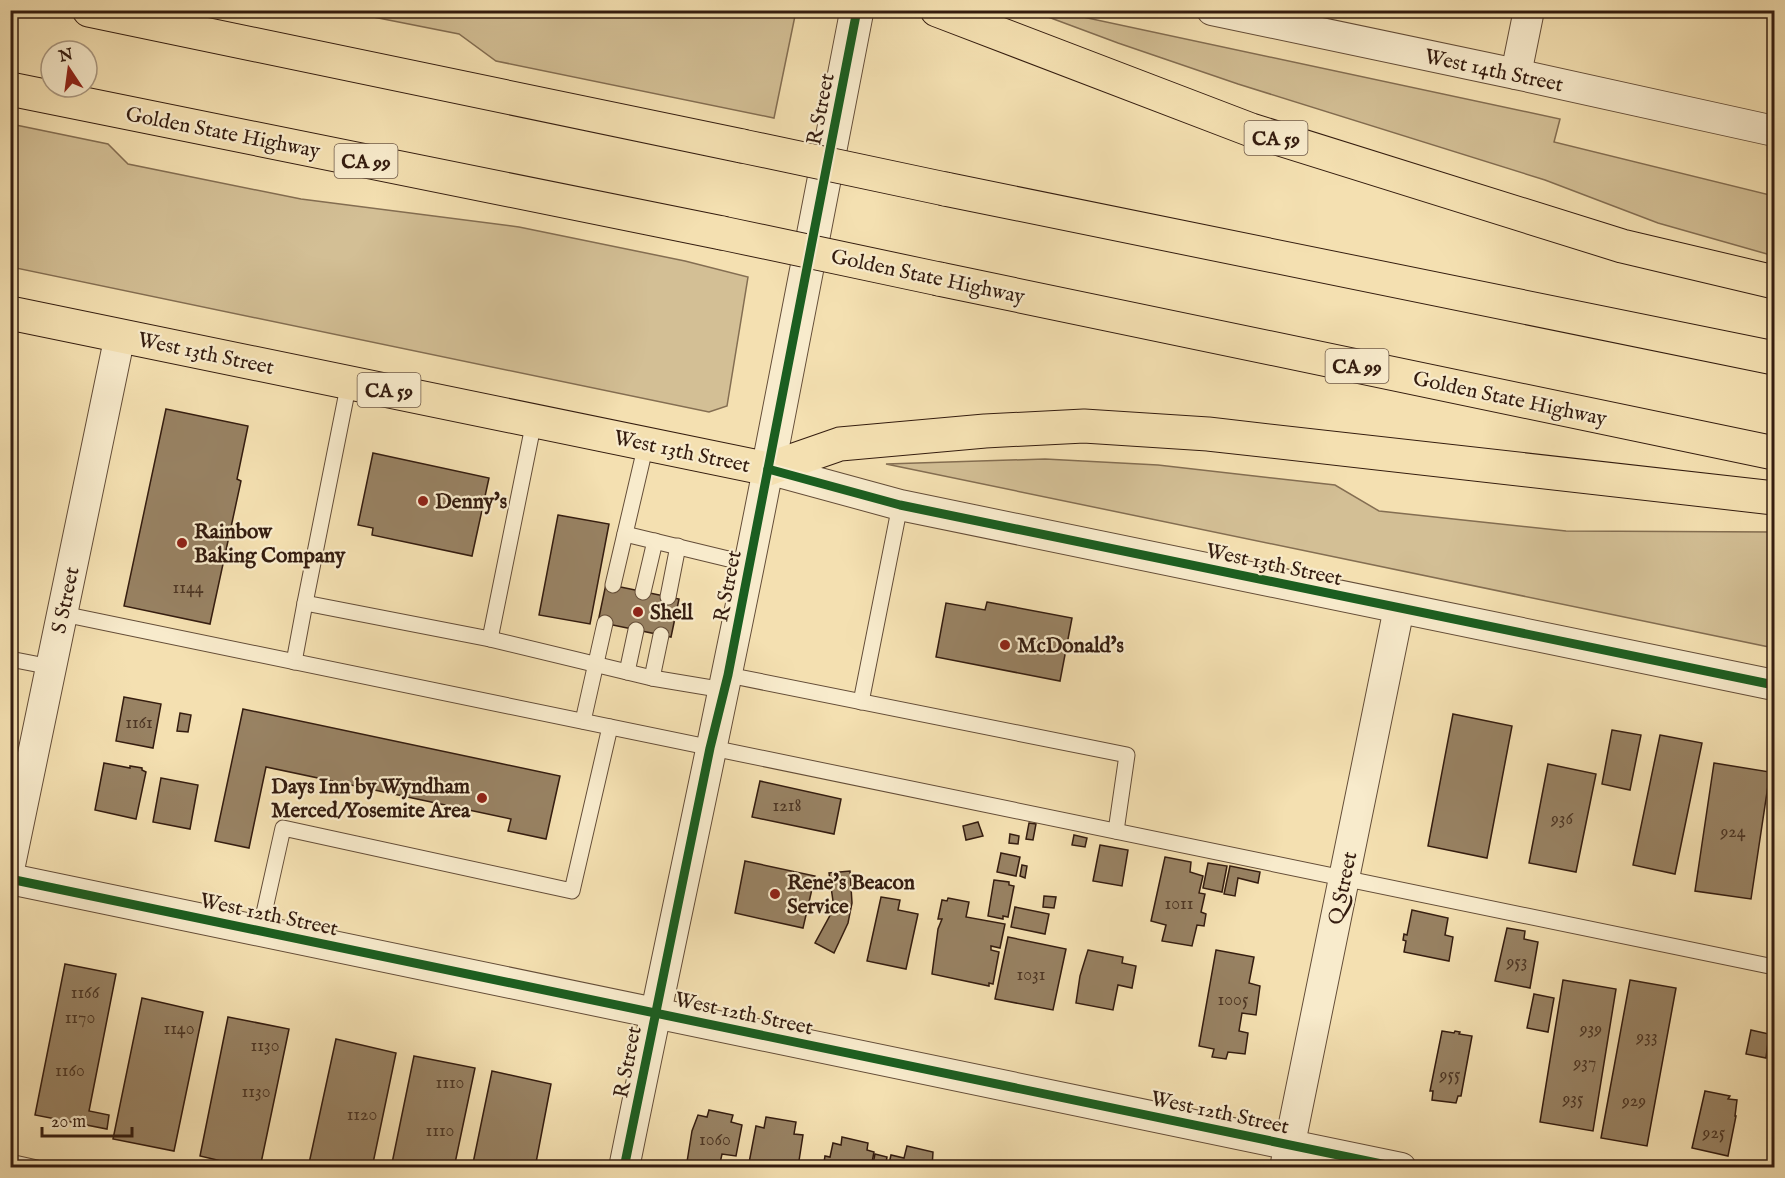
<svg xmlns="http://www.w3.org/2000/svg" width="1785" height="1178" viewBox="0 0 1785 1178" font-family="'IM FELL English',serif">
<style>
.green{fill:#d3bf95;stroke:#846e52;stroke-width:1.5}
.building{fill:#988263;stroke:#341c0f;stroke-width:1.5}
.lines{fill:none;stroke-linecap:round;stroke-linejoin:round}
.service-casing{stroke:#644d38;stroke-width:17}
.minor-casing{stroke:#644d38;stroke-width:32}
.tertiary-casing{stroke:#644d38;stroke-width:35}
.primary-casing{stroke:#341c0f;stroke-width:35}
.motorway-casing{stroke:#341c0f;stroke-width:35}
.service{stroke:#f8ebcc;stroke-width:15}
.minor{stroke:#f8ebcc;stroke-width:30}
.tertiary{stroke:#f8ebcc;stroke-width:33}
.primary{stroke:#f4e0b1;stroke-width:33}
.motorway{stroke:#f4e0b1;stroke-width:33}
.motorway-bridge-casing{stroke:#341c0f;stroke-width:35;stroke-linecap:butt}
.motorway-bridge{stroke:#f4e0b1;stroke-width:33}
.cycleway-casing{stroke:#f8ebcc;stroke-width:13}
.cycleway{stroke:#1b5e20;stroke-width:9}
.poi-dot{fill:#8f2418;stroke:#f8ebcc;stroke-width:2}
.labels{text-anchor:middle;stroke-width:4.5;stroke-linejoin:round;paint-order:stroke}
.number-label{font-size:18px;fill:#4d3624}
.shield{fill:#f8ebcc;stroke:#6f5a48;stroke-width:1.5}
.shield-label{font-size:20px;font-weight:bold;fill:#341c0f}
.street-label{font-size:21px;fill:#341c0f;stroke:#f8ebcc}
.poi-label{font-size:21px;font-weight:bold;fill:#341c0f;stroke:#f8ebcc;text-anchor:start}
</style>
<rect width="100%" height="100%" fill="#f4e0b1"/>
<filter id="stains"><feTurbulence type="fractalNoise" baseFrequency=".00333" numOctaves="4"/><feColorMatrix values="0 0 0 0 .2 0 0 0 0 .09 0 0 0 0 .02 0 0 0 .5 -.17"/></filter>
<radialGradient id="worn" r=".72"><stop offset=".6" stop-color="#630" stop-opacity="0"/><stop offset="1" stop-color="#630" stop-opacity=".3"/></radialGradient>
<g class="green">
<path d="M 343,11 L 796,11 L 774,118 L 496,61 L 459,34 Z"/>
<path d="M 1032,11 L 1055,11 L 1560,119 L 1554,142 L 1774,196 L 1774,256 L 1658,223 L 1545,180 L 1238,84 L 1118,43 Z"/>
<path d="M 11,124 L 108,144 L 128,164 L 301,199 L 519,227 L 685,261 L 748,277 L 727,406 L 709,412 L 11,267 Z"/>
<path d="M 1045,459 L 1158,465 L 1335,485 L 1379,511 L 1566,531 L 1774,532 L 1774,648 L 886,464 Z"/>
</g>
<g class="building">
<path d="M 166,409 L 248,426 L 237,479 L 241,481 L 210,624 L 124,606 Z"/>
<path d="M 373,453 L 489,478 L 472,556 L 372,535 L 373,528 L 358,525 Z"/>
<path d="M 558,515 L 609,524 L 590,624 L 539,615 Z"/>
<path d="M 606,584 L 679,599 L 671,637 L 598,622 Z"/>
<path d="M 987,602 L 1072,618 L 1060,681 L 936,657 L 946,603 L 985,610 Z"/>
<path d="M 124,697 L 161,704 L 153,748 L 116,741 Z"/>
<path d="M 243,709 L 560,776 L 546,839 L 508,831 L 511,819 L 266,767 L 249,848 L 215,841 Z"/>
<path d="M 180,713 L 191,715 L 188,732 L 177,731 Z"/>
<path d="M 1453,714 L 1512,726 L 1487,858 L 1428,846 Z"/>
<path d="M 1612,730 L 1641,735 L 1630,790 L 1602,784 Z"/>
<path d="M 1660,735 L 1702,743 L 1675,874 L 1633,865 Z"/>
<path d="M 104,763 L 130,768 L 130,766 L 142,768 L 142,770 L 146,772 L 136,819 L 95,810 Z"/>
<path d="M 1714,763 L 1770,772 L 1751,899 L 1695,891 Z"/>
<path d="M 1548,764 L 1596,774 L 1576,872 L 1529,863 Z"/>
<path d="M 161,778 L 198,785 L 190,829 L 153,822 Z"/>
<path d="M 760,781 L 841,799 L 834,834 L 752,817 Z"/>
<path d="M 978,822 L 983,836 L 966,840 L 963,826 Z"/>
<path d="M 1029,823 L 1036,824 L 1033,840 L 1026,839 Z"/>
<path d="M 1010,834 L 1019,836 L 1018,844 L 1009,843 Z"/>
<path d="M 1074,835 L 1087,838 L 1085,847 L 1072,845 Z"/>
<path d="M 1100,845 L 1128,850 L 1122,886 L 1093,881 Z"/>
<path d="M 1001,853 L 1020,857 L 1016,876 L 997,872 Z"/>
<path d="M 1165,857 L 1191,862 L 1190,872 L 1203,876 L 1199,893 L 1205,894 L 1201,912 L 1206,914 L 1204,926 L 1197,925 L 1192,946 L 1162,941 L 1166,925 L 1151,921 Z"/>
<path d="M 745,861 L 815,876 L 803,928 L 735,913 Z"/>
<path d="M 1208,863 L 1227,866 L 1222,892 L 1203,888 Z"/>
<path d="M 1022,865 L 1027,866 L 1025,878 L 1020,876 Z"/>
<path d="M 1230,866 L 1260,872 L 1258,883 L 1238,878 L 1235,896 L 1224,894 Z"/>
<path d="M 850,871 L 852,903 L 848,923 L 834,953 L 815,943 L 834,908 L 829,873 Z"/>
<path d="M 994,880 L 1009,882 L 1009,885 L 1014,886 L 1008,917 L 1003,916 L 1003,919 L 988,916 Z"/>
<path d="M 1044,896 L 1056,897 L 1054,908 L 1043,907 Z"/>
<path d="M 881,897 L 900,900 L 898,910 L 918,914 L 906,969 L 867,961 Z"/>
<path d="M 948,898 L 969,902 L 966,917 L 1005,924 L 1000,948 L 991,946 L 991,950 L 999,952 L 993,984 L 989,983 L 989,986 L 932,974 L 938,929 L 942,919 L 938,919 L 942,900 L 947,901 Z"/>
<path d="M 1015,907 L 1049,914 L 1045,934 L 1011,927 Z"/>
<path d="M 1412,910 L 1448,918 L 1445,935 L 1453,937 L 1449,961 L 1404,952 L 1406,941 L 1403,940 L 1404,934 L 1407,935 Z"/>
<path d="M 1507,928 L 1525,931 L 1524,939 L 1538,942 L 1530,988 L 1495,981 Z"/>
<path d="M 1008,937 L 1066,949 L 1053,1010 L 995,999 Z"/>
<path d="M 1088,950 L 1123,957 L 1122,963 L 1136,966 L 1132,988 L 1118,985 L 1113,1010 L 1076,1003 L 1080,976 Z"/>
<path d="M 1216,950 L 1254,957 L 1249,983 L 1260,986 L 1256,1015 L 1242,1013 L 1239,1031 L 1248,1033 L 1245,1054 L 1228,1052 L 1226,1059 L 1212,1057 L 1214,1049 L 1199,1046 Z"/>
<path d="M 65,964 L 116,974 L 89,1111 L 109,1115 L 107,1129 L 35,1115 Z"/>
<path d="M 1563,980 L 1616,989 L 1593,1131 L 1540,1122 Z"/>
<path d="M 1630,980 L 1676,988 L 1647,1146 L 1601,1138 Z"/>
<path d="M 1534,994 L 1554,998 L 1548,1032 L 1527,1028 Z"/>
<path d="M 142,998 L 203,1012 L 174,1151 L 113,1139 Z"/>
<path d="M 228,1017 L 289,1029 L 260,1168 L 251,1168 L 200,1156 Z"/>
<path d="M 1751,1030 L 1769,1034 L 1766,1058 L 1746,1054 Z"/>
<path d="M 1442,1031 L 1454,1033 L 1455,1031 L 1460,1032 L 1459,1034 L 1472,1036 L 1461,1096 L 1458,1096 L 1456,1103 L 1432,1100 L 1433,1091 L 1430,1091 Z"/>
<path d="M 336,1039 L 396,1053 L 372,1168 L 308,1168 Z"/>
<path d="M 414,1056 L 475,1068 L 454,1168 L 391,1168 Z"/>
<path d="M 492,1071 L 551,1084 L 535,1168 L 472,1168 Z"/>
<path d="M 1705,1091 L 1730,1096 L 1728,1099 L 1737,1100 L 1735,1116 L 1736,1116 L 1728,1156 L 1692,1148 Z"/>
<path d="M 709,1110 L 733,1115 L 731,1122 L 742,1125 L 736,1156 L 722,1154 L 719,1168 L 686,1168 L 692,1131 L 698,1115 L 707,1117 Z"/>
<path d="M 766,1117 L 796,1122 L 794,1134 L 803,1135 L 798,1167 L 748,1168 L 756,1126 L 764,1128 Z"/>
<path d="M 842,1137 L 868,1143 L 867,1150 L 874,1152 L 871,1168 L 823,1168 L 825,1156 L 830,1157 L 833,1143 L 841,1145 Z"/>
<path d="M 907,1146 L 933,1152 L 932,1168 L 888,1168 L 891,1155 L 904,1158 Z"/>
<path d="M 875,1154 L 887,1157 L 885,1168 L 872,1168 Z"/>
</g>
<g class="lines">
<g class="service-casing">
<g id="service">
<path d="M 349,382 L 305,603 L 490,639 L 534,421"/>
<path d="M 625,534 L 749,564"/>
<path d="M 613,585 L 646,444"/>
<path d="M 643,592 L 655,541"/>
<path d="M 668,597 L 678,546"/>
<path d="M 63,614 L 1774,967"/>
<path d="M 490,639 L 652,678 L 724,690"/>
<path d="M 10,659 L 51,667"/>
<path d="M 294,662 L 305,603"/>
<path d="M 627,672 L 636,630"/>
<path d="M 728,675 L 1127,755 L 1116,831"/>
<path d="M 652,678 L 661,635"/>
<path d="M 861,702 L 900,505"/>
<path d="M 583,721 L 605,623"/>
<path d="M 260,931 L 283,828 L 572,891 L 610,727"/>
<path d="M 10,1162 L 37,1168"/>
</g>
</g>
<g class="minor-casing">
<g id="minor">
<path d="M 1212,10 L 1516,74 L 1774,131"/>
<path d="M 1516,74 L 1529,10"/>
<path d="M 10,865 L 120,335"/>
<path d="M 10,879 L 1401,1168"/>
<path d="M 624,1168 C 671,934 723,702 768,469 L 900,505 L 1774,685"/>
<path d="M 1285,1168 L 1399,608"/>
</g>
</g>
<g class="tertiary-casing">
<path id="tertiary" d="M 768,469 L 857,10"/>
</g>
<g class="primary-casing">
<path id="primary" d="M 10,313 L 768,469"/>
</g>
<g class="motorway-casing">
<g id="motorway">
<path d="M 89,10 L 742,146"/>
<path d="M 937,10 L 1251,130 L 1622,246 L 1774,282"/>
<path d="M 10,89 L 722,233"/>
<path d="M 945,189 L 1774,358"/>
<path d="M 939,279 L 1774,453"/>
<path d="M 768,469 L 840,444 L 985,431 L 1084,426 L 1208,434 L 1774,498"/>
</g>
</g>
<use href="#service" class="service"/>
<use href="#minor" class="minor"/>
<use href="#tertiary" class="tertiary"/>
<use href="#primary" class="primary"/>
<use href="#motorway" class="motorway"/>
<g class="motorway-bridge-casing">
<g id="motorway-bridge">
<path d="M 742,146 L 945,189"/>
<path d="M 722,233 L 939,279"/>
</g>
</g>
<use href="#motorway-bridge" class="motorway-bridge"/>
<g class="cycleway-casing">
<g id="cycleway">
<path d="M 768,469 L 900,505 L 1774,685"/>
<path d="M 10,879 L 1401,1168"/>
<path d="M 624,1168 L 710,748 L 728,675 L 857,10"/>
</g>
</g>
<use href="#cycleway" class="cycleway"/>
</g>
<g class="poi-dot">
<circle cx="423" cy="501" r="6"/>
<circle cx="182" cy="543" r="6"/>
<circle cx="638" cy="612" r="6"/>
<circle cx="1005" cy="645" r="6"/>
<circle cx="482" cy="798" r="6"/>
<circle cx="775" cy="894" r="6"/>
</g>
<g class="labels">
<g class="number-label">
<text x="188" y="593">1144</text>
<text x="139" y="728">1161</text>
<text x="787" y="811">1218</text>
<text x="1562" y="824">936</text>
<text x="1733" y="837">924</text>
<text x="1179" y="909">1011</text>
<text x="1517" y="967">953</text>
<text x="1031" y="980">1031</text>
<text x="85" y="998">1166</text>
<text x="1233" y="1005">1005</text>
<text x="80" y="1023">1170</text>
<text x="179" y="1034">1140</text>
<text x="1591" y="1034">939</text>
<text x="1647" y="1042">933</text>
<text x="265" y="1051">1130</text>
<text x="1585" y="1068">937</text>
<text x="70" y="1076">1160</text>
<text x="1450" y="1080">955</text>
<text x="450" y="1088">1110</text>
<text x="256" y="1097">1130</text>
<text x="1573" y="1104">935</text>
<text x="1634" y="1106">929</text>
<text x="362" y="1120">1120</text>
<text x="440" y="1136">1110</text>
<text x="1714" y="1138">925</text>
<text x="715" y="1145">1060</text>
</g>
<g class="shield">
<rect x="1244.5" y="121" width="63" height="34" rx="4.5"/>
<rect x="334.5" y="144" width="63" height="34" rx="4.5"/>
<rect x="1325.5" y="349" width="63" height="34" rx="4.5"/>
<rect x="357.5" y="373" width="63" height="34" rx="4.5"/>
</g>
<g class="shield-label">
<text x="1276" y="145">CA 59</text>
<text x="366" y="168">CA 99</text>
<text x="1357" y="373">CA 99</text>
<text x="389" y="397">CA 59</text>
</g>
<g class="street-label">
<text transform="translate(1494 70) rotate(12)" y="7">West 14th Street</text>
<text transform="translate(820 109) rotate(-79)" y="7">R Street</text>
<text transform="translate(223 132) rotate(11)" y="7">Golden State Highway</text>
<text transform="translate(928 276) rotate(12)" y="7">Golden State Highway</text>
<text transform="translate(206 353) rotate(12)" y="7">West 13th Street</text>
<text transform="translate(1510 398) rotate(12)" y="7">Golden State Highway</text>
<text transform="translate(682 451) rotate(12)" y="7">West 13th Street</text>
<text transform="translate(1274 564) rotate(12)" y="7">West 13th Street</text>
<text transform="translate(727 586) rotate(-79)" y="7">R Street</text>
<text transform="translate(65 600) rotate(-78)" y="7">S Street</text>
<text transform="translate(1342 888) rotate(-78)" y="7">Q Street</text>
<text transform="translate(269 914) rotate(12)" y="7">West 12th Street</text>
<text transform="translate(744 1013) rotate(12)" y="7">West 12th Street</text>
<text transform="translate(627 1062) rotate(-79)" y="7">R Street</text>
<text transform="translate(1220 1112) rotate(12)" y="7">West 12th Street</text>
</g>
<g class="poi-label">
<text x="435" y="508">Denny's</text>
<text x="194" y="538">Rainbow<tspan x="194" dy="24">Baking Company</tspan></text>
<text x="650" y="619">Shell</text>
<text x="1017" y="652">McDonald's</text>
<text x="470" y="793" text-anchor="end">Days Inn by Wyndham<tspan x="470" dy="24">Merced/Yosemite Area</tspan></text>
<text x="787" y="889">Rene's Beacon<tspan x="787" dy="24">Service</tspan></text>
</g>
</g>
<rect width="1785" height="1178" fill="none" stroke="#f4e0b1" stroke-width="36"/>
<rect x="12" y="12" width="1761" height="1154" fill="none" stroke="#341c0f" stroke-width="3"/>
<rect x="18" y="18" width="1749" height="1142" fill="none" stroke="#341c0f" stroke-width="1.5"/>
<g transform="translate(69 69) rotate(347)"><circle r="28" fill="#f8ebcc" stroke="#aa9880" stroke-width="1.5"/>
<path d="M0-4.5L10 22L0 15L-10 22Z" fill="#8f2418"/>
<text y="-9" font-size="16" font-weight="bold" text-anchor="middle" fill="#341c0f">N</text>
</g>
<path d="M42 1127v9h90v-9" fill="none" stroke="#341c0f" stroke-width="3"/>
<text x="51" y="1127" font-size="18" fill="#341c0f" stroke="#f8ebcc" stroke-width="4.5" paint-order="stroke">20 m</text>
<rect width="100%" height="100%" filter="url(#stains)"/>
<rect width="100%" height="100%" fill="url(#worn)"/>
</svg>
